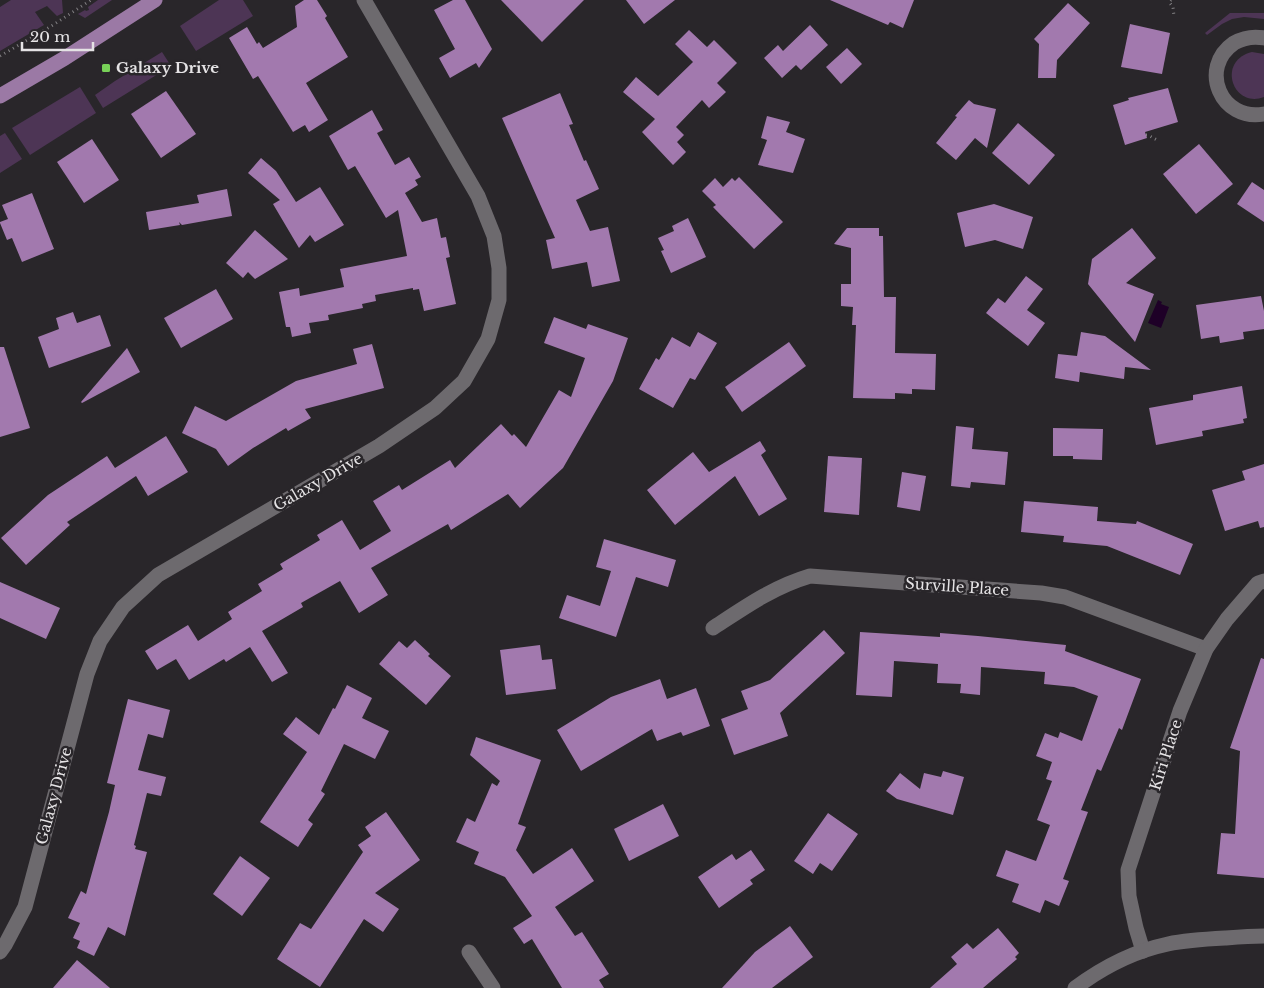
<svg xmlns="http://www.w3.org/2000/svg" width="1264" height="988" viewBox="0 0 1264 988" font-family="'Libre Baskerville',serif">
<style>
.green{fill:#4d3555}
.water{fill:#1e0027}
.building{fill:#a279ae}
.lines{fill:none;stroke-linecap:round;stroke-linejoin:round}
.path{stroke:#848285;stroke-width:3;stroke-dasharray:1 4;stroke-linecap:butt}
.minor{stroke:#6d6a6e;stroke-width:15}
.major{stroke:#9b79a5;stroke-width:15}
.poi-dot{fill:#78d158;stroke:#29262a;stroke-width:2}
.labels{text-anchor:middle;stroke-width:5;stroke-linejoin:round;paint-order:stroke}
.poi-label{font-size:15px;font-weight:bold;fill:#e5e3e5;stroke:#29262a;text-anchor:start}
.street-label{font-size:15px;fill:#e5e3e5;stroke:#29262a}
</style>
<rect width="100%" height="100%" fill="#29262a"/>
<g class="green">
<path d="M 11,0 L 62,0 L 63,13 L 57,16 L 47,6 L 35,12 L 44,25 L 0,51 L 0,7 Z"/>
<path d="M 98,0 L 112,0 L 85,18 L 78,14 L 85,10 L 86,11 L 89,10 L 88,7 Z"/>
<path d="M 219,0 L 243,0 L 253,16 L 196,51 L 180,26 Z"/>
<path d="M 1230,13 L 1264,13 L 1264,19 L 1244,17 L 1232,19 L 1222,24 L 1207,35 L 1205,33 Z"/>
<path d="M 162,52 L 171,66 L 103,108 L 95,95 L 115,81 Z"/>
<path d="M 1252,52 L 1264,54 L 1264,97 C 1233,109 1216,61 1252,52 Z"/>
<path d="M 80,87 L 96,113 L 30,155 L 12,128 Z"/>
<path d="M 5,133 L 22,159 L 0,173 L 0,136 Z"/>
</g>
<path class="water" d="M 1158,300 L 1162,302 L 1161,304 L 1169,307 L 1161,328 L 1148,323 Z"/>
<g class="building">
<path d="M 304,0 L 317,0 L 327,16 L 325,18 L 348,57 L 306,83 L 328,120 L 309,132 L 305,125 L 293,132 L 258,76 L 253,79 L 229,38 L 247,27 L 257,44 L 259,42 L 263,48 L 297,27 L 295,6 Z"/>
<path d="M 453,0 L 465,0 L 492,49 L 479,68 L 476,63 L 450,78 L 439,58 L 455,49 L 434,10 Z"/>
<path d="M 501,0 L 584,0 L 542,42 Z"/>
<path d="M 626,0 L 675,0 L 644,24 Z"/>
<path d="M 830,0 L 914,0 L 903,28 L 890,22 L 888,25 Z"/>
<path d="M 1068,3 L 1090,23 L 1057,60 L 1056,78 L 1038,78 L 1039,44 L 1034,39 Z"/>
<path d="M 1130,24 L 1170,33 L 1162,74 L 1121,67 Z"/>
<path d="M 810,25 L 828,45 L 801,70 L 796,65 L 782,78 L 764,58 L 778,45 L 783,51 Z"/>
<path d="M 689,30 L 707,47 L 714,40 L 737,63 L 717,83 L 726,92 L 709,108 L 702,100 L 676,127 L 684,135 L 677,142 L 686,152 L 673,165 L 642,132 L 655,119 L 623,92 L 636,77 L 658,96 L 693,62 L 675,44 Z"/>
<path d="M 847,48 L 862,64 L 841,84 L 826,67 Z"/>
<path d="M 1168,88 L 1178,122 L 1145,132 L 1147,138 L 1125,145 L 1113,105 L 1129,100 L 1128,98 Z"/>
<path d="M 166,91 L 196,134 L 161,158 L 131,114 Z"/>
<path d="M 560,93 L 573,124 L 569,125 L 584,161 L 586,160 L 599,189 L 576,200 L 590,231 L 608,227 L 620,281 L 592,287 L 587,262 L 552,269 L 546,240 L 555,238 L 502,118 Z"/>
<path d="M 969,100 L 974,104 L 996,109 L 987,148 L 975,138 L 956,160 L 936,143 L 957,117 L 955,116 Z"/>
<path d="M 372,110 L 383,130 L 377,133 L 395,165 L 409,157 L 421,177 L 415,180 L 418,185 L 405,193 L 422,222 L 437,218 L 441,238 L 446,237 L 450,257 L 446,258 L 456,304 L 424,311 L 419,289 L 413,290 L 413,288 L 375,295 L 376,301 L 362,304 L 363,308 L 328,315 L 329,320 L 309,323 L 311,333 L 292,337 L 290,327 L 286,327 L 279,292 L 299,288 L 300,296 L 344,287 L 340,269 L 407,256 L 398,210 L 386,218 L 355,166 L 348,170 L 329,136 Z"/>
<path d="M 767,116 L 790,122 L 786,132 L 805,139 L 793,173 L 758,165 L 767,140 L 761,138 Z"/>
<path d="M 1018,123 L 1055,155 L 1029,185 L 992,153 Z"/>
<path d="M 92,139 L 119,180 L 84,203 L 57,162 Z"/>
<path d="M 1199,144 L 1233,184 L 1196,214 L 1163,174 Z"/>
<path d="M 261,158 L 276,171 L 296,202 L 320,187 L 344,225 L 315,242 L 310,235 L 299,248 L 273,204 L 280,200 L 248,173 Z"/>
<path d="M 739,177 L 783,222 L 754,249 L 713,207 L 716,205 L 702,191 L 715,178 L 723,187 L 732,178 L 735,181 Z"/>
<path d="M 1252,182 L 1264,190 L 1264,222 L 1237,204 Z"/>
<path d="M 227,189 L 232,216 L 182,225 L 179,222 L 180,225 L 149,230 L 146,212 L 199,203 L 197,195 Z"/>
<path d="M 32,193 L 54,249 L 22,262 L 12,238 L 7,240 L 0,223 L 0,222 L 8,219 L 2,205 Z"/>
<path d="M 994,204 L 1033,217 L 1023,249 L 995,240 L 965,247 L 957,213 Z"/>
<path d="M 688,218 L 706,257 L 671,273 L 661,251 L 664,250 L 658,238 L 674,231 L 672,226 Z"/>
<path d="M 847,228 L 879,228 L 879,236 L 883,236 L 884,297 L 896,297 L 895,353 L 936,354 L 935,390 L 912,389 L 912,394 L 895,393 L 895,399 L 853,398 L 856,325 L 852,325 L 853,307 L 841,306 L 841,284 L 851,284 L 851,248 L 834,244 Z"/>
<path d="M 1132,228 L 1156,258 L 1126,283 L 1154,294 L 1135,342 L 1088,284 L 1092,259 Z"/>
<path d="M 255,230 L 288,259 L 255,279 L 248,272 L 243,278 L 226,263 Z"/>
<path d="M 1026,276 L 1043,289 L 1027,310 L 1045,323 L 1028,346 L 986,313 L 998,298 L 1005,303 Z"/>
<path d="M 216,289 L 233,319 L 181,348 L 164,318 Z"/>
<path d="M 1261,296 L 1264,311 L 1264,329 L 1243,332 L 1244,339 L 1220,343 L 1219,336 L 1201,339 L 1196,305 Z"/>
<path d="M 73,312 L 77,323 L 100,315 L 111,346 L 49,368 L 38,337 L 59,329 L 56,318 Z"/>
<path d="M 554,317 L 586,329 L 588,324 L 628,338 L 613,381 L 563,468 L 520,508 L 508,494 L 451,530 L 448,524 L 371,568 L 388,595 L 359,613 L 340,581 L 301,603 L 303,607 L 262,631 L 288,673 L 272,682 L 250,647 L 226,662 L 224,659 L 189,680 L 176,659 L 157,670 L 145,651 L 188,625 L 198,641 L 232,619 L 228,612 L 262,591 L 258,584 L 283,569 L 280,564 L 320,540 L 317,535 L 342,520 L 360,550 L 391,531 L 373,501 L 399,485 L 402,490 L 450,460 L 455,468 L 501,424 L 512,436 L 514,434 L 526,447 L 559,390 L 571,397 L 585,358 L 544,343 Z"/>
<path d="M 698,332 L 717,343 L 695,380 L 690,378 L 673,408 L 639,389 L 656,358 L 659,360 L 672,337 L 690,347 Z"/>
<path d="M 1081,332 L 1105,336 L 1151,370 L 1125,367 L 1124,379 L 1080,372 L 1079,382 L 1055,378 L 1058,354 L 1077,356 Z"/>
<path d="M 789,342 L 806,366 L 742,412 L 725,387 Z"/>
<path d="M 372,344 L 384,388 L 305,409 L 311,418 L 288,431 L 286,428 L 253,448 L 228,466 L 216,449 L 182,433 L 195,406 L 226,421 L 296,381 L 357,364 L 353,349 Z"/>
<path d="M 0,347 L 4,347 L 30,428 L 0,437 Z"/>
<path d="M 127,348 L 140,372 L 82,403 L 81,402 Z"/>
<path d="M 1242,386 L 1247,418 L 1243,419 L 1244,423 L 1202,431 L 1203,436 L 1156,445 L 1149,408 L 1193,400 L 1193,395 Z"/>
<path d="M 956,426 L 974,428 L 972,449 L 1008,452 L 1005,485 L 971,482 L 970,488 L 951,486 Z"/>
<path d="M 1053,428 L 1103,429 L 1102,460 L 1073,459 L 1073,456 L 1053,456 Z"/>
<path d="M 166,436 L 188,472 L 148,496 L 136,476 L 67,522 L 70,525 L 26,565 L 1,538 L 48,495 L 107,456 L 115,468 Z"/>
<path d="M 760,441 L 766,451 L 761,455 L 787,499 L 759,516 L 735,476 L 675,525 L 647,490 L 693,452 L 709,472 Z"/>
<path d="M 828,456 L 862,458 L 859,515 L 824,512 Z"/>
<path d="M 1264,464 L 1264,527 L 1260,528 L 1258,521 L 1225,531 L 1212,490 L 1245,480 L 1242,471 Z"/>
<path d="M 902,472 L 926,476 L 920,511 L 897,507 Z"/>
<path d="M 1024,501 L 1098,507 L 1097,521 L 1136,524 L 1137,521 L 1193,544 L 1180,575 L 1107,546 L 1063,542 L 1064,536 L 1021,532 Z"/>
<path d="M 604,539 L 676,560 L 668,587 L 636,577 L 616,637 L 559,618 L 567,595 L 600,606 L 611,571 L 596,567 Z"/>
<path d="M 0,582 L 60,608 L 46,639 L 0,618 Z"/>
<path d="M 824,630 L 845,653 L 780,713 L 788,736 L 734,755 L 721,719 L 748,709 L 741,691 L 770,680 Z"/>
<path d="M 860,632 L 940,637 L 940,633 L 978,636 L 1066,645 L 1065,651 L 1141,679 L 1122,730 L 1119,728 L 1101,771 L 1097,769 L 1081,810 L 1088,812 L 1063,879 L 1069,881 L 1059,906 L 1045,900 L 1040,913 L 1012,902 L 1019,884 L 996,876 L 1006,850 L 1036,861 L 1050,825 L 1037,820 L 1052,781 L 1046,779 L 1052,762 L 1036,756 L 1045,733 L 1058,738 L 1060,732 L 1082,741 L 1098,696 L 1074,687 L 1044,684 L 1045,672 L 981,667 L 980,695 L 960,693 L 961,684 L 937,683 L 938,664 L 894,661 L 892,697 L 856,695 Z"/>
<path d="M 415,640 L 430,654 L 428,656 L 451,676 L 426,705 L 379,664 L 399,641 L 407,648 Z"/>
<path d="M 540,645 L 542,660 L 552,659 L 556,689 L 506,695 L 500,650 Z"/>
<path d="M 1261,658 L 1264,659 L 1264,878 L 1217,874 L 1221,833 L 1235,834 L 1240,751 L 1230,748 Z"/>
<path d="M 660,679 L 667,699 L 696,688 L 710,726 L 683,736 L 681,732 L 657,741 L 652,729 L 581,771 L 557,730 L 611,697 Z"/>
<path d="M 347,685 L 372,698 L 362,718 L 389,731 L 375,759 L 344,744 L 321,791 L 325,794 L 308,820 L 313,824 L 298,847 L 260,822 L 307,752 L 283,734 L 296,717 L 319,735 L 333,708 L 335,709 Z"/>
<path d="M 128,699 L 170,710 L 163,738 L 148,734 L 138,770 L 166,777 L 161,796 L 147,793 L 134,845 L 136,846 L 135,849 L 147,852 L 125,936 L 108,927 L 94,956 L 77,948 L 80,941 L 73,938 L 80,923 L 68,918 L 81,891 L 86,894 L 109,812 L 115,785 L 107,783 Z"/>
<path d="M 476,737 L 541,760 L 518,824 L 526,827 L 516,850 L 533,874 L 572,848 L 594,881 L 555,907 L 575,936 L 582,932 L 609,974 L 599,980 L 604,988 L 562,988 L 532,939 L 524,944 L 513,928 L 532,916 L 505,877 L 474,864 L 479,852 L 456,842 L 467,818 L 475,822 L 492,783 L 497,786 L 500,781 L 470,755 Z"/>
<path d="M 943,771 L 964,777 L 953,815 L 897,799 L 886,791 L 900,773 L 920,789 L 924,773 L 941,777 Z"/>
<path d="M 663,804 L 679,836 L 629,861 L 614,829 Z"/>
<path d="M 386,812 L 420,860 L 375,893 L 399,909 L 383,932 L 364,919 L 320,987 L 277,959 L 300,923 L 311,929 L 363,852 L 358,845 L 371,836 L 365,827 Z"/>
<path d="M 828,813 L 858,834 L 832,871 L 820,863 L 813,874 L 794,861 Z"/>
<path d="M 751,850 L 765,870 L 750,880 L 753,884 L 719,908 L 698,877 L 732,854 L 736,860 Z"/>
<path d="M 240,856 L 270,878 L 242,916 L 213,894 Z"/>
<path d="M 790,926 L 813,957 L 772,988 L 722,988 L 755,952 Z"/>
<path d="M 998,928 L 1019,953 L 1015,957 L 1017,959 L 983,988 L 930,988 L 957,964 L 951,957 L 967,943 L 973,949 Z"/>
<path d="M 77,960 L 110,988 L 53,988 Z"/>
</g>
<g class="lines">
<g class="path">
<path d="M 1171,0 L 1169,2 L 1173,7 L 1174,16"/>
<path d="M 0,56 L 53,25 L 91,0"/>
<path d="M 1146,135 L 1148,135 L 1157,140"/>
</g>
<g class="minor">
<path d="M 1264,38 C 1254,36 1243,38 1234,43 C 1198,68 1221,122 1264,114"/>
<path d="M 713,628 C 745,607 773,587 810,576 L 1041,593 L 1065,597 L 1206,649"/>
<path d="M 1143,951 L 1136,928 L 1129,896 L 1128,870 L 1180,711 L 1206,649 L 1227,619 L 1258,583 L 1264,581"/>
<path d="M 0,952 L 5,945 L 25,907 L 87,674 L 100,641 L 123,607 L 158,575 L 379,446 L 435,408 L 464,381 L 488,339 L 499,300 L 499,268 L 494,236 L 478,196 L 364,0"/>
<path d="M 469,952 L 493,988"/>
<path d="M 1075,988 C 1103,967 1135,951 1168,944 C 1187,940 1207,939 1226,938 C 1238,937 1251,936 1264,936"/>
</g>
<path class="major" d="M 0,96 L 65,58 L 155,0"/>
</g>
<rect class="poi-dot" x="101" y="63" width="10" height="10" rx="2.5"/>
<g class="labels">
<g class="poi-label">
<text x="116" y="73">Galaxy Drive</text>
</g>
<g class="street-label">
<text transform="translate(318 482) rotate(-30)" y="5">Galaxy Drive</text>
<text transform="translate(957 587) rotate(4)" y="5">Surville Place</text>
<text transform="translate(1166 755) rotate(-72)" y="5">Kiri Place</text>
<text transform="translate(54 796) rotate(-75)" y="5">Galaxy Drive</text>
</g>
</g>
<path d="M22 42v8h71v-8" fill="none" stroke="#e5e3e5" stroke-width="2.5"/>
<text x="30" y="42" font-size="15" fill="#e5e3e5" stroke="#29262a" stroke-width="4" paint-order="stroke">20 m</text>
</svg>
